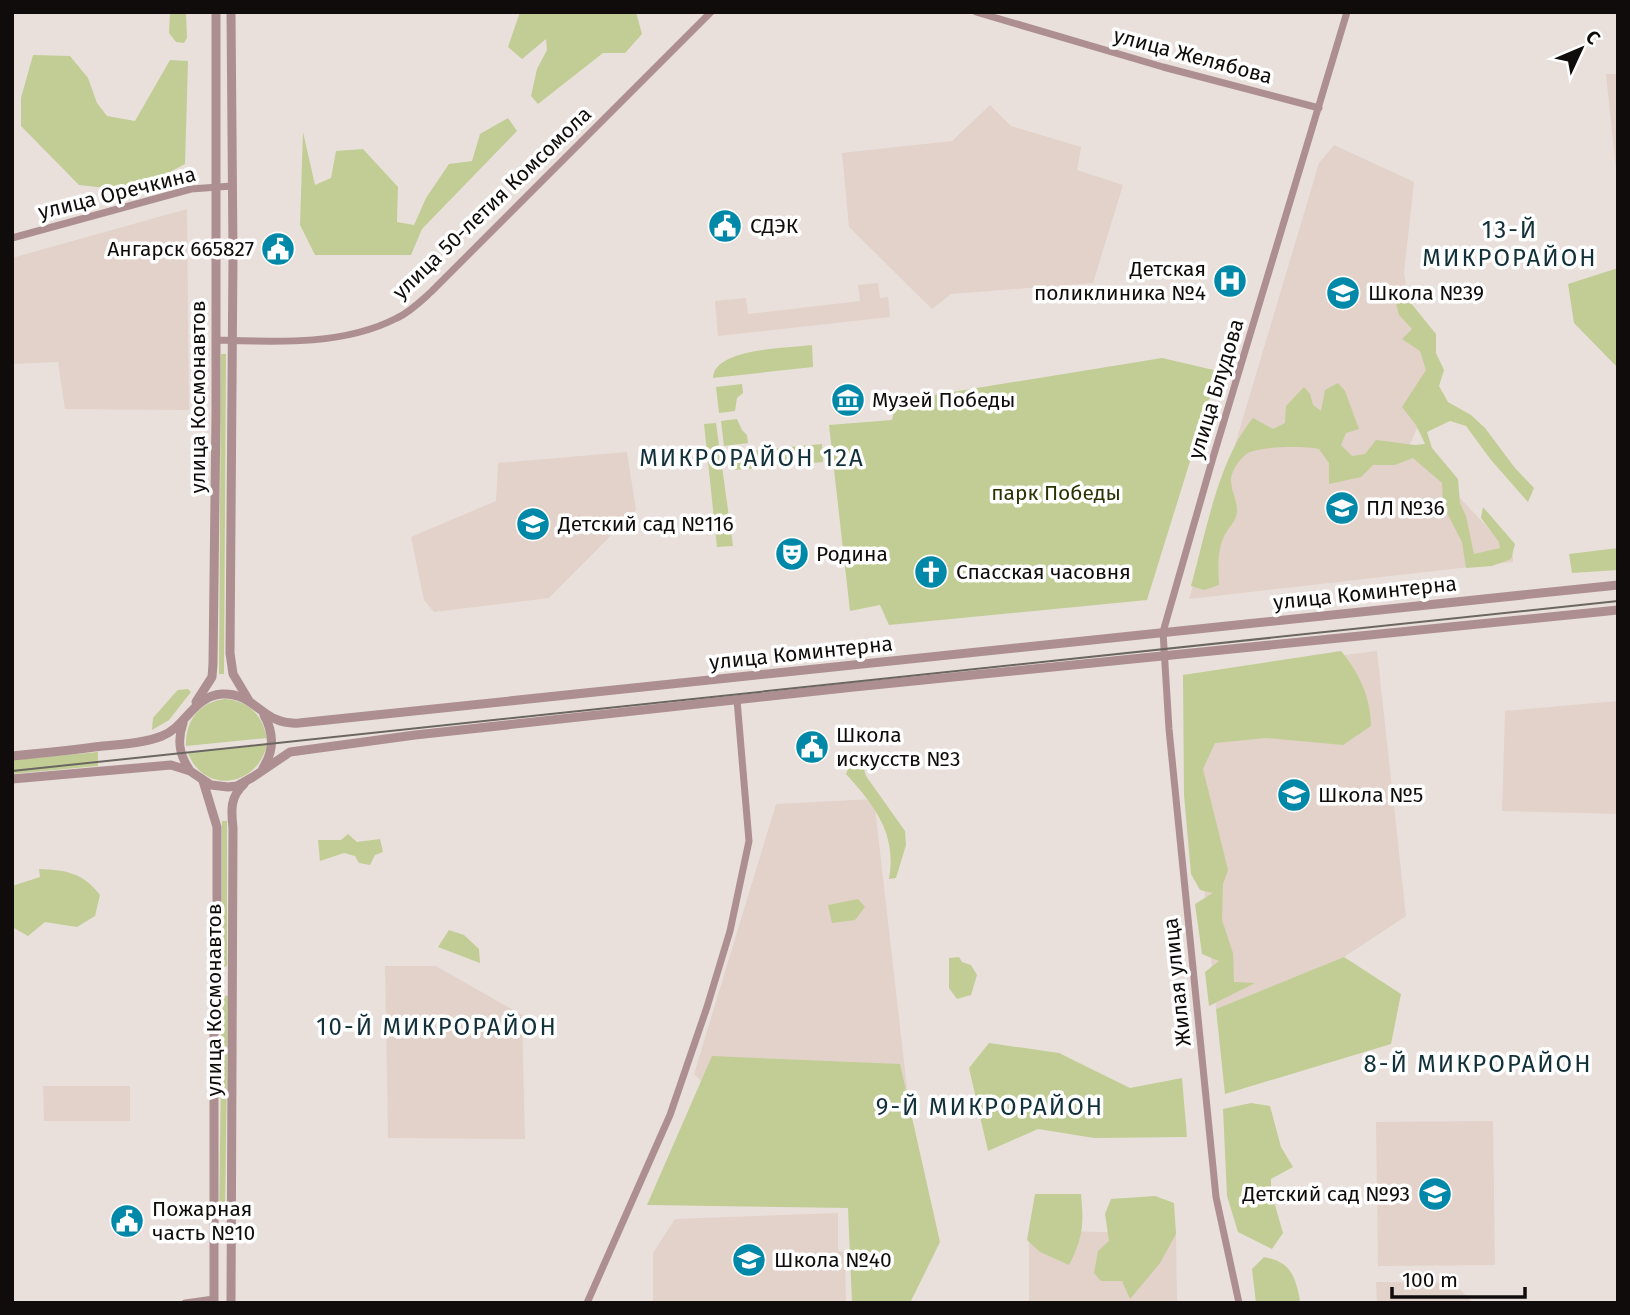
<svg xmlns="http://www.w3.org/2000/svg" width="1630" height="1315" viewBox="0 0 1630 1315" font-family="'Fira Sans',sans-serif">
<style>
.built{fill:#e2d2c9}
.green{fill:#c1cd95}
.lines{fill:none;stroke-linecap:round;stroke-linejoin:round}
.minor{stroke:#ad8f91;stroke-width:7}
.tertiary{stroke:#ad8f91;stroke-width:9}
.tram{stroke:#6c6663;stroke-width:2}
.labels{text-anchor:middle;stroke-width:7;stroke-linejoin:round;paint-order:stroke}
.street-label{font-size:21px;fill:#0f0c0b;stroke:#fff}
.poi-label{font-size:21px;fill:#0f0c0b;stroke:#fff;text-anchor:start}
.park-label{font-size:21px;fill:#2b3203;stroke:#fff}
.quarter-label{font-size:24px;letter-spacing:2px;fill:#11303a;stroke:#fff}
</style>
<rect width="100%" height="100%" fill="#e9e0db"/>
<g class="built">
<path d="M 1606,74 L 1618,74 L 1618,179 L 1617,179 Z"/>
<path d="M 990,105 L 1011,126 L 1081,147 L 1077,170 L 1123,185 L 1093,283 L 951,294 L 932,309 L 849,227 L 842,153 L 952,141 Z"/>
<path d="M 1334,145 L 1414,182 L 1404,273 L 1410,313 L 1441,376 L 1404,457 L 1424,459 L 1513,555 L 1513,562 L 1189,599 L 1319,163 Z"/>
<path d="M 187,209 L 189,410 L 65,409 L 58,362 L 12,364 L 12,258 Z"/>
<path d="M 878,283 L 880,298 L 888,297 L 890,317 L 718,336 L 715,301 L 746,298 L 748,314 L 860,301 L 858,285 Z"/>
<path d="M 627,452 L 636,510 L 549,598 L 434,612 L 424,600 L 411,537 L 496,501 L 498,463 Z"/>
<path d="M 1377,651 L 1406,916 L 1344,957 L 1216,1009 L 1183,675 Z"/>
<path d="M 1618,701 L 1618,814 L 1502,811 L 1505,711 Z"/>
<path d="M 874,799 L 910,1114 L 723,1103 L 694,1074 L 776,804 Z"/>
<path d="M 385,966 L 436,966 L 522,1015 L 525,1139 L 388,1138 Z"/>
<path d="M 43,1086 L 130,1086 L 130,1121 L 44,1121 Z"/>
<path d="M 1493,1121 L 1495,1265 L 1378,1266 L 1376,1122 Z"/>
<path d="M 838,1213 L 838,1251 L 845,1252 L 846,1303 L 653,1303 L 653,1253 L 675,1219 Z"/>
<path d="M 1029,1230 L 1176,1234 L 1177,1303 L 1029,1303 Z"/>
<path d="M 1376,1282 L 1454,1283 L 1473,1303 L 1377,1303 Z"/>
</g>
<g class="green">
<path d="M 170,12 L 186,12 L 187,38 L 184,43 L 176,42 L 169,33 Z"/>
<path d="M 520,12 L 636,12 L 642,34 L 625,53 L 603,53 L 538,104 L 531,96 L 537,69 L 547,50 L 546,39 L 522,59 L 508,47 Z"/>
<path d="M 33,55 L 70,56 L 88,78 L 97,103 L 107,116 L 135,121 L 170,60 L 188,61 L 185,164 L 168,173 L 161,180 L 134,189 L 115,189 L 79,185 L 21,126 L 21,98 Z"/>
<path d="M 508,118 L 517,131 L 422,229 L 411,255 L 315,255 L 300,225 L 303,132 L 315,185 L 331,178 L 336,151 L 363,149 L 398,187 L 397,222 L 414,225 L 426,198 L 449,164 L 472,161 L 480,134 Z"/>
<path d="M 1618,268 L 1618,368 L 1574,323 L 1568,284 Z"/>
<path d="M 1406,287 L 1410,302 L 1436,334 L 1436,353 L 1444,370 L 1439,386 L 1448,402 L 1471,415 L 1485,428 L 1515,468 L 1534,488 L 1528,502 L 1491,460 L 1466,426 L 1450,421 L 1427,432 L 1432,448 L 1458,479 L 1460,503 L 1466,516 L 1474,554 L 1500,548 L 1499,542 L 1481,518 L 1483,507 L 1515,544 L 1511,559 L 1492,566 L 1466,568 L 1462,542 L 1443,505 L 1442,483 L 1413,458 L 1395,465 L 1373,465 L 1361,477 L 1329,484 L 1329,463 L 1319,449 C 1304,446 1261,446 1248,453 C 1241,457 1231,471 1231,480 C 1231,491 1238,502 1237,512 C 1236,522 1228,528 1224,536 C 1217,552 1218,568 1219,585 L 1204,590 L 1191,586 C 1206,533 1218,460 1253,418 L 1273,429 L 1285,423 L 1286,406 L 1304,387 L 1310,394 L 1313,405 L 1321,411 L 1325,390 L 1338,383 L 1345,391 L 1359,429 L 1346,433 L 1341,445 L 1352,456 L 1365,454 L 1376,440 L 1415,445 L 1425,444 L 1416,425 L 1402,407 L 1426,370 L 1420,351 L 1402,339 L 1412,329 L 1399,315 L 1394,295 Z"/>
<path d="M 812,345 L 813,367 L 713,378 C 714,348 789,348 812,345 Z"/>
<path d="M 221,354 L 226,354 L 224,674 L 219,674 Z"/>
<path d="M 1162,358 L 1218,371 L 1147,600 L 889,625 L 880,605 L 850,611 L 829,425 L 892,420 L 897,401 Z"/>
<path d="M 742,384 L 743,393 L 737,398 L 735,411 L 719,413 L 716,387 Z"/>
<path d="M 737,419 L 742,430 L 747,435 L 748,443 L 724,446 L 721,421 Z"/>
<path d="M 716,423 L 733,546 L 717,547 L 704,424 Z"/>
<path d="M 822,444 L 823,462 L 735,470 L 725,459 L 725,453 Z"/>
<path d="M 1618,548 L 1618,570 L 1572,573 L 1569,554 Z"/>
<path d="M 1341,651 C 1359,672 1371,699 1371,726 L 1343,745 L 1266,738 L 1215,743 L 1203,769 L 1228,870 L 1223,884 L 1222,920 L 1233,953 L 1234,982 L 1255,983 L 1209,1006 L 1205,972 L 1219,961 L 1202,954 L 1195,904 L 1213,893 L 1200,890 L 1191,874 L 1184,795 L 1183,675 Z"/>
<path d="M 188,689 L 191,692 L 169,720 L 152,730 L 153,718 L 174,694 L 178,690 Z"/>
<path d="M 225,699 C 249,701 262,715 267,738 L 186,746 C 185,721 199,702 225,699 Z"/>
<path d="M 267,744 C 258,787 204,795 188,753 Z"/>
<path d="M 98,752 L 98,766 L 12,774 L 12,760 Z"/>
<path d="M 859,753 L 866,776 L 905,831 L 906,845 L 896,878 L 889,879 C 897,834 875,806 846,774 L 850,763 Z"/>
<path d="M 222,821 L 227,821 L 227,966 L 222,968 Z"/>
<path d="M 348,834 L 357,842 L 380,839 L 383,852 L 375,855 L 370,865 L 359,863 L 355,856 L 344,853 L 320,861 L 318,840 L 341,840 Z"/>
<path d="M 39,869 C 67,870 83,873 100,895 L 95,916 L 77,927 L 45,922 L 28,936 L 12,927 L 12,886 L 40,877 Z"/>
<path d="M 858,899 L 865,907 L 855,920 L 832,923 L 828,905 Z"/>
<path d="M 449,930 L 464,935 L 479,949 L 480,963 L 438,947 Z"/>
<path d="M 959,957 L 962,962 L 971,965 L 977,975 L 971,995 L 957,999 L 949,988 L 949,958 Z"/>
<path d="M 1344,957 L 1401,994 L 1391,1044 L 1225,1094 L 1216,1009 Z"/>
<path d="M 222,995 L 228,996 L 225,1219 L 219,1219 Z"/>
<path d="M 989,1043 L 1059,1053 L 1130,1088 L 1182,1078 L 1187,1137 L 1094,1138 L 1038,1129 L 988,1151 L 969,1068 Z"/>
<path d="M 712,1056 L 900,1064 L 940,1242 L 910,1303 L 852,1303 L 848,1208 L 647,1205 Z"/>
<path d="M 1251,1103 L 1270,1106 L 1281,1147 L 1293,1167 L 1271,1179 L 1271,1191 L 1283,1233 L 1272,1249 L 1238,1232 L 1227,1196 L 1223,1109 Z"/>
<path d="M 1035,1194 L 1081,1194 C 1084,1225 1083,1237 1069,1265 L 1040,1252 L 1027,1240 Z"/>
<path d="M 1155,1196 L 1174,1203 L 1176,1234 L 1160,1263 L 1130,1299 L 1122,1281 L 1101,1281 L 1094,1273 L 1098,1251 L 1109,1241 L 1105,1214 L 1111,1199 Z"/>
<path d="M 1264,1257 C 1291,1262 1295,1276 1300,1300 L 1297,1303 L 1256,1303 L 1252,1269 Z"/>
</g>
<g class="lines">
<g class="minor">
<path d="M 976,12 L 1163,67 L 1319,108"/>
<path d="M 12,238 L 191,189 L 232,186"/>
<path d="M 216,340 C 275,342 343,346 397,318 C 410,312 421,301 431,292 L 711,12"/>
<path d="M 185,1303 L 214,1299"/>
<path d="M 587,1303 L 670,1115 L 707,1007 L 730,931 L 749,841 L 737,700"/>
<path d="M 1239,1303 L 1216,1197 L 1169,729 L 1163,632 L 1212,461 L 1347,12"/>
</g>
<g class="tertiary">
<path d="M 231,12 L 233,254 L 230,653 L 233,674 L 248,699"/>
<path d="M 196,702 L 212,677 L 213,664 L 216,413 L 216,12"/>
<path d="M 183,723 C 177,740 179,754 189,769"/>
<path d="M 12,756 C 43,753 73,750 103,746 C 123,744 144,743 162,736 C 186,727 193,696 222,694 C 256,692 262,726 299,723 L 1618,585"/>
<path d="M 263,768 C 274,751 274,733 264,715"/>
<path d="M 12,779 L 171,765 L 190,771 L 211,785 L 228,787 L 237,786 L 253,777 L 290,752 L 415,735 L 854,687 L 1618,610"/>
<path d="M 203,781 L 217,827 L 217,925 L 214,981 L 214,1303"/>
<path d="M 231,1303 L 233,828 C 231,810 230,797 244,784"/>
</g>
<path class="tram" d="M 12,771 L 1618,601"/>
</g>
<defs>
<g id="civic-disc" transform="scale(1.75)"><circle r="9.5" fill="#0088a9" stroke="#fff"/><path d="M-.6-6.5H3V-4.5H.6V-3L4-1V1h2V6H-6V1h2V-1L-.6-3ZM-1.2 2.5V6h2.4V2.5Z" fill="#fff"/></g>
<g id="hospital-disc" transform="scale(1.75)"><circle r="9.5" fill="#0088a9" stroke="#fff"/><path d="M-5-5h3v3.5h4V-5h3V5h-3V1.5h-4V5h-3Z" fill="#fff"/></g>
<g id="school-disc" transform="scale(1.75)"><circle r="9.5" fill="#0088a9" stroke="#fff"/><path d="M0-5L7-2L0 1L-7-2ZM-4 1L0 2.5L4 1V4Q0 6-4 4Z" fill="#fff"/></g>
<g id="museum-disc" transform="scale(1.75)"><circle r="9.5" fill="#0088a9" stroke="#fff"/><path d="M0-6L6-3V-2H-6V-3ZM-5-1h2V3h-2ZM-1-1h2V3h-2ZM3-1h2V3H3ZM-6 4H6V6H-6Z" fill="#fff"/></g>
<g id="university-disc" transform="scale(1.75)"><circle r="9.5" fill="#0088a9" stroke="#fff"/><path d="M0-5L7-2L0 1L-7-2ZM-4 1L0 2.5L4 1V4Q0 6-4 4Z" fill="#fff"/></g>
<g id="theatre-disc" transform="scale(1.75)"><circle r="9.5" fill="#0088a9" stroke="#fff"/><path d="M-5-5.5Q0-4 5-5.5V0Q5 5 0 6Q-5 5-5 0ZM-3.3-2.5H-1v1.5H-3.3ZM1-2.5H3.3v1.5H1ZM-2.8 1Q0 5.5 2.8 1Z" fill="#fff"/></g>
<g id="church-disc" transform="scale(1.75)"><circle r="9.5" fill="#0088a9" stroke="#fff"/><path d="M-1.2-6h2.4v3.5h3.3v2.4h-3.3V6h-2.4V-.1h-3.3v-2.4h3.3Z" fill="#fff"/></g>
</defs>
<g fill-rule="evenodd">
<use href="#civic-disc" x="725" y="226"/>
<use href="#civic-disc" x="278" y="249"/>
<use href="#hospital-disc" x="1230" y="281"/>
<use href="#school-disc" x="1343" y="293"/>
<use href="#museum-disc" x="848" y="400"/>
<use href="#university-disc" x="1342" y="508"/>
<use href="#school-disc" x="533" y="524"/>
<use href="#theatre-disc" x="792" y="554"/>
<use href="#church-disc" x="931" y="572"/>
<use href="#civic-disc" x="812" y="747"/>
<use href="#school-disc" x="1294" y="795"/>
<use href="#school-disc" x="1435" y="1194"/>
<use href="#civic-disc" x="127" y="1221"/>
<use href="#school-disc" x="749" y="1260"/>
</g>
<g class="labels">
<g class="street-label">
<text transform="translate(1193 56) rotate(15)" y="7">улица Желябова</text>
<text transform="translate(117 193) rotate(-14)" y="7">улица Оречкина</text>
<text transform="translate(492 203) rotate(-44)" y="7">улица 50-летия Комсомола</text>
<text transform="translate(1216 389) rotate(-73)" y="7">улица Блудова</text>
<text transform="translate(198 397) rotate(-90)" y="7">улица Космонавтов</text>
<text transform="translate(1365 593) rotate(-6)" y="7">улица Коминтерна</text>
<text transform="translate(801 653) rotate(-6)" y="7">улица Коминтерна</text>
<text transform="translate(1177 982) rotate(-96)" y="7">Жилая улица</text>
<text transform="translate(214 1000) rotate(-90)" y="7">улица Космонавтов</text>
</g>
<g class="poi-label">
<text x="750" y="233">СДЭК</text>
<text x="254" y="256" text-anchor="end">Ангарск 665827</text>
<text x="1206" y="276" text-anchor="end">Детская<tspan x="1206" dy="24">поликлиника №4</tspan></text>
<text x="1368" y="300">Школа №39</text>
<text x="872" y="407">Музей Победы</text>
<text x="1366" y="515">ПЛ №36</text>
<text x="558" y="531">Детский сад №116</text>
<text x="816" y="561">Родина</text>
<text x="956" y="579">Спасская часовня</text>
<text x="836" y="742">Школа<tspan x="836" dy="24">искусств №3</tspan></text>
<text x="1318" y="802">Школа №5</text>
<text x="1410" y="1201" text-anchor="end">Детский сад №93</text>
<text x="152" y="1216">Пожарная<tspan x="152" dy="24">часть №10</tspan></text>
<text x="774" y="1267">Школа №40</text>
</g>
<g class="park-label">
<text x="1056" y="500">парк Победы</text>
</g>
<g class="quarter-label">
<text x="1510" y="238">13-Й<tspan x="1510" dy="28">МИКРОРАЙОН</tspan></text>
<text x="752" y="466">МИКРОРАЙОН 12А</text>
<text x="437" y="1035">10-Й МИКРОРАЙОН</text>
<text x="1478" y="1072">8-Й МИКРОРАЙОН</text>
<text x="990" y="1115">9-Й МИКРОРАЙОН</text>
</g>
</g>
<rect width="1630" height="1315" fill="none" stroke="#0f0c0b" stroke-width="28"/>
<g transform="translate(1581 49) rotate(46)" stroke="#ffffff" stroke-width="5" paint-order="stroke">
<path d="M0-5L12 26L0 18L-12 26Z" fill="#0f0c0b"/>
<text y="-10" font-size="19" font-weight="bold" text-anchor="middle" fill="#0f0c0b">С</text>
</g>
<path d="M1392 1287v10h133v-10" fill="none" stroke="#0f0c0b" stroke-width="3.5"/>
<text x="1402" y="1287" font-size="21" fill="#0f0c0b" stroke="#ffffff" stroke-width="5" paint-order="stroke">100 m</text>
</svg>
